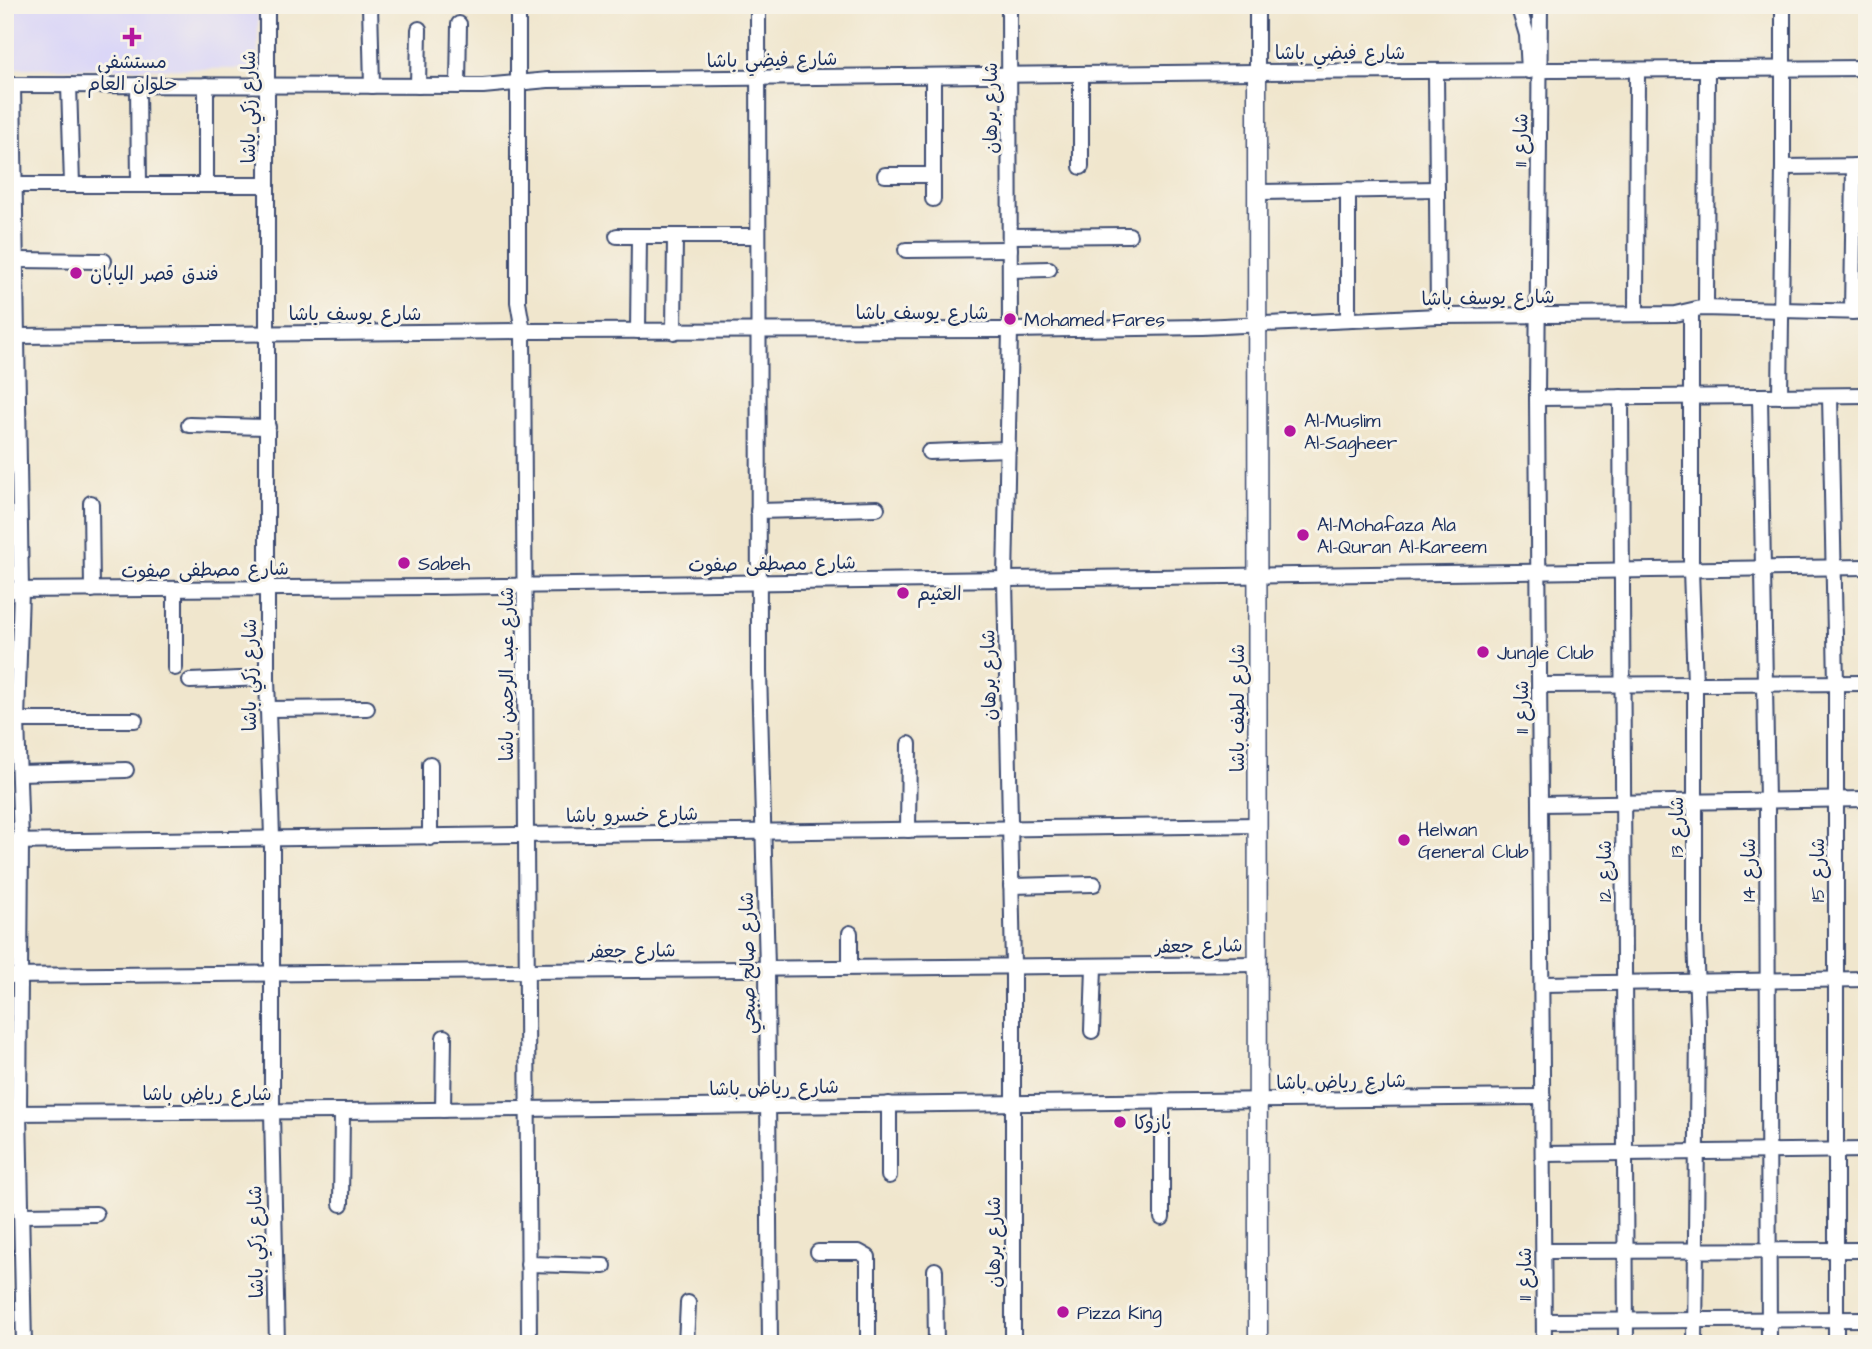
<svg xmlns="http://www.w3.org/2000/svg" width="1872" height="1349" viewBox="0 0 1872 1349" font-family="'Architects Daughter','Playpen Sans Arabic',sans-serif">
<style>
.built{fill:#dad6f7}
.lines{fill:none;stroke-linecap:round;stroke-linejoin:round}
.minor-casing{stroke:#3b4a6f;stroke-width:18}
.tertiary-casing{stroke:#3b4a6f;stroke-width:21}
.minor{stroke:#fff;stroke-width:14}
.tertiary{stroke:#fff;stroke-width:18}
.poi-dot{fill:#b5179e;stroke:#f7f3e8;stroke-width:2.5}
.labels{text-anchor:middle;stroke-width:6;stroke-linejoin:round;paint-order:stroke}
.street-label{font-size:19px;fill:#1b2f5e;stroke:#f7f3e8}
.poi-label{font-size:19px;fill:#1b2f5e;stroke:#f7f3e8;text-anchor:start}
</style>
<rect width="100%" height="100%" fill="#f7f3e8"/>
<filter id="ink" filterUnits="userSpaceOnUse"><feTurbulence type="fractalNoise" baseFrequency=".0143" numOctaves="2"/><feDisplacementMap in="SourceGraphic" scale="14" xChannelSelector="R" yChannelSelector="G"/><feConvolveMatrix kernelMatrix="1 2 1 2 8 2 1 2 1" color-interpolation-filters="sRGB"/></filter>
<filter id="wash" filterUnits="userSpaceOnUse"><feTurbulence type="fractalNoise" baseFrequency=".00686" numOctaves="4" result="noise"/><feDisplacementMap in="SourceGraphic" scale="28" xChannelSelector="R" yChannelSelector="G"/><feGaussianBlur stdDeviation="1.57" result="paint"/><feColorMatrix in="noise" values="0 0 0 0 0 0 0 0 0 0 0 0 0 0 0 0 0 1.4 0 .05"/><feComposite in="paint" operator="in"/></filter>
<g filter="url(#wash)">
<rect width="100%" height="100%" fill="#f0e6cd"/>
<path class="built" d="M 5,5 L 258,5 L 258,69 L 5,68 Z"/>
</g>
<g filter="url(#ink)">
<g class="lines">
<g class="minor-casing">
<g id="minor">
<path d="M 267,5 L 267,678 L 272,837 L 272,1112 L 277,1344"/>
<path d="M 370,5 L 372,86"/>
<path d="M 518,5 L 518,302 L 523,331 L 529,1344"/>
<path d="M 758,5 L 759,671 L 767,967 L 770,1344"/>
<path d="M 1009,5 L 1010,330 L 1005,580 L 1013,966 L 1013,1344"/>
<path d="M 1257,5 L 1257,72"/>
<path d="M 1518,5 L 1527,35 L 1529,71"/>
<path d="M 1540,5 L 1537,398 L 1544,1344"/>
<path d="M 1436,71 L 1438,316"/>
<path d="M 933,77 L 933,199"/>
<path d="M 5,85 L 483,86 L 548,80 L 1257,72 L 1867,68"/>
<path d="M 13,85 L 21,590 L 17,720 L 21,842 L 19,1113 L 24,1344"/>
<path d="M 69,85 L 72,185"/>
<path d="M 138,85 L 139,185"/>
<path d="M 206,85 L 206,185"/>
<path d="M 418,86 L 419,29"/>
<path d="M 458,86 L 459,24"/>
<path d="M 1081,167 L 1081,75"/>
<path d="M 1783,167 L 1867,166"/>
<path d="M 885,175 L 933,175"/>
<path d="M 15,185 L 266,185"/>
<path d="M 1348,190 L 1348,319"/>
<path d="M 1258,192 L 1437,189"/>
<path d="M 617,236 L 758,236"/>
<path d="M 1010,236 L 1129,235"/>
<path d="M 906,250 L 1010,249"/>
<path d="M 17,260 L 104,261"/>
<path d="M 1010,270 L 1049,269"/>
<path d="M 1706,308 L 1707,69"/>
<path d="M 1691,311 L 1691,570 L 1695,684 L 1695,935 L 1698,1025 L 1695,1344"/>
<path d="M 1852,312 L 1854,166"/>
<path d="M 1636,314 L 1637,70"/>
<path d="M 638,331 L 639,236"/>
<path d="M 674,332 L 675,236"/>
<path d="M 18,336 L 523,331 L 1010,330 L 1202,327 L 1438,316 L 1675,314 L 1701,308 L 1867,312"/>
<path d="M 1760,396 L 1767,801 L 1769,1344"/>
<path d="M 1780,396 L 1783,167 L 1783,5"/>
<path d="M 1830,396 L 1836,683 L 1836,1344"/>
<path d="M 1621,397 L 1626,1344"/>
<path d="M 1537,398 L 1867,395"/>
<path d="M 189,425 L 268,427"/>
<path d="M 929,452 L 1008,449"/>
<path d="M 91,503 L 92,590"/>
<path d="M 758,511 L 877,508"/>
<path d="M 175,589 L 175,668"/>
<path d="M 5,590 L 433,587 L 1867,567"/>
<path d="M 190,681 L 267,678"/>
<path d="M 1540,685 L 1867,683"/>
<path d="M 267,709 L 367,708"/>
<path d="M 17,720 L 135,720"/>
<path d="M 430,764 L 430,838"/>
<path d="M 19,773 L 126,770"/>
<path d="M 1541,804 L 1867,799"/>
<path d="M 908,830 L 909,744"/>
<path d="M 5,842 L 1259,825"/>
<path d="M 1011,886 L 1094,884"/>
<path d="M 850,933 L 850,967"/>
<path d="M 5,976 L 1259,964"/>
<path d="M 1542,984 L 1867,979"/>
<path d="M 1092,1031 L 1094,966"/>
<path d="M 1162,1101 L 1162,1218"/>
<path d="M 889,1104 L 889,1176"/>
<path d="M 443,1110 L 444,1037"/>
<path d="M 5,1113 L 342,1111 L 1543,1097"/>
<path d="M 1543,1154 L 1867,1150"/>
<path d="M 341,1204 L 342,1111"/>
<path d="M 5,1205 L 20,1205"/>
<path d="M 21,1215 L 96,1214"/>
<path d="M 1544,1251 L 1867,1250"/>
<path d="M 818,1252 L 859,1252 L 868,1257 L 868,1344"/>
<path d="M 528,1264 L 604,1266"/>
<path d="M 935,1270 L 936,1344"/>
<path d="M 1544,1321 L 1867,1319"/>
<path d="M 686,1344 L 688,1303"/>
</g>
</g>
<g class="tertiary-casing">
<path id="tertiary" d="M 1257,72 L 1258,1344"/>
</g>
<use href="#minor" class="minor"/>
<use href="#tertiary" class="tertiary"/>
</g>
</g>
<g class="poi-dot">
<path d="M128.5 26.5h7v7h7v7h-7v7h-7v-7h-7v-7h7z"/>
<circle cx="76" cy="273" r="7"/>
<circle cx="1010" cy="319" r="7"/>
<circle cx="1290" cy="431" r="7"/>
<circle cx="1303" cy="535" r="7"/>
<circle cx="404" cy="563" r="7"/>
<circle cx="903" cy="593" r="7"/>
<circle cx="1483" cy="652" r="7"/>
<circle cx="1404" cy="840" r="7"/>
<circle cx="1120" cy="1122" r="7"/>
<circle cx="1063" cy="1312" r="7"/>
</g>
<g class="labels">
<g class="street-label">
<text x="1340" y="59">شارع فيضي باشا</text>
<text transform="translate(772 59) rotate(-1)" y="7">شارع فيضي باشا</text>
<text transform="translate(248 107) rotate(-90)" y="7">شارع زكي باشا</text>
<text transform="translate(990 108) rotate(-90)" y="7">شارع برهان</text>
<text transform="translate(1520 140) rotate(-89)" y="7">شارع 11</text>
<text transform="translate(1488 297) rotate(-1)" y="7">شارع يوسف باشا</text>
<text x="922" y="319">شارع يوسف باشا</text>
<text x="355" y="320">شارع يوسف باشا</text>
<text transform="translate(772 563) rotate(-1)" y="7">شارع مصطفى صفوت</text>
<text transform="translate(205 569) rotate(-1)" y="7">شارع مصطفى صفوت</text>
<text transform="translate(506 674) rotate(-90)" y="7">شارع عبد الرحمن باشا</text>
<text transform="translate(249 675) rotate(-90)" y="7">شارع زكي باشا</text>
<text transform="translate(988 675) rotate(-91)" y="7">شارع برهان</text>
<text transform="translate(1521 707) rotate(-90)" y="7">شارع 11</text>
<text transform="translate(1237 708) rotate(-90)" y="7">شارع لطيف باشا</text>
<text transform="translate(632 814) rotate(-1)" y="7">شارع خسرو باشا</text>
<text transform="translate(1676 827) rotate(-90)" y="7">شارع 13</text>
<text transform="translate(1748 870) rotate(-90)" y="7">شارع 14</text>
<text transform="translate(1817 870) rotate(-90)" y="7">شارع 15</text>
<text transform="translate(1604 871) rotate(-90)" y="7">شارع 12</text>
<text transform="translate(1199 945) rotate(-1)" y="7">شارع جعفر</text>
<text transform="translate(632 950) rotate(-1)" y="7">شارع جعفر</text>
<text transform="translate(747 963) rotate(-91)" y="7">شارع صالح صبحي</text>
<text transform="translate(1341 1081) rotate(-1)" y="7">شارع رياض باشا</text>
<text transform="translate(774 1087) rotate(-1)" y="7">شارع رياض باشا</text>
<text x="207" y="1100">شارع رياض باشا</text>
<text transform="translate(255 1242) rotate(-91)" y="7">شارع زكي باشا</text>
<text transform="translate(993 1242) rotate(-90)" y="7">شارع برهان</text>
<text transform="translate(1524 1274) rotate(-90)" y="7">شارع 11</text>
</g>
<g class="poi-label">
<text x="132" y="68" text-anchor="middle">مستشفى<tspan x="132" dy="22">حلوان العام</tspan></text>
<text x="90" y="280">فندق قصر اليابان</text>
<text x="1024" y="326">Mohamed Fares</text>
<text x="1304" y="427">Al-Muslim<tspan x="1304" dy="22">Al-Sagheer</tspan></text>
<text x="1317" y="531">Al-Mohafaza Ala<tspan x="1317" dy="22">Al-Quran Al-Kareem</tspan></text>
<text x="418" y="570">Sabeh</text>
<text x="917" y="600">العثيم</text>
<text x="1497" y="659">Jungle Club</text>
<text x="1418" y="836">Helwan<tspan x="1418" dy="22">General Club</tspan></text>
<text x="1134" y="1129">بازوكا</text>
<text x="1077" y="1319">Pizza King</text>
</g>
</g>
<rect width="1872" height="1349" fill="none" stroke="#f7f3e8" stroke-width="28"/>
</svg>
